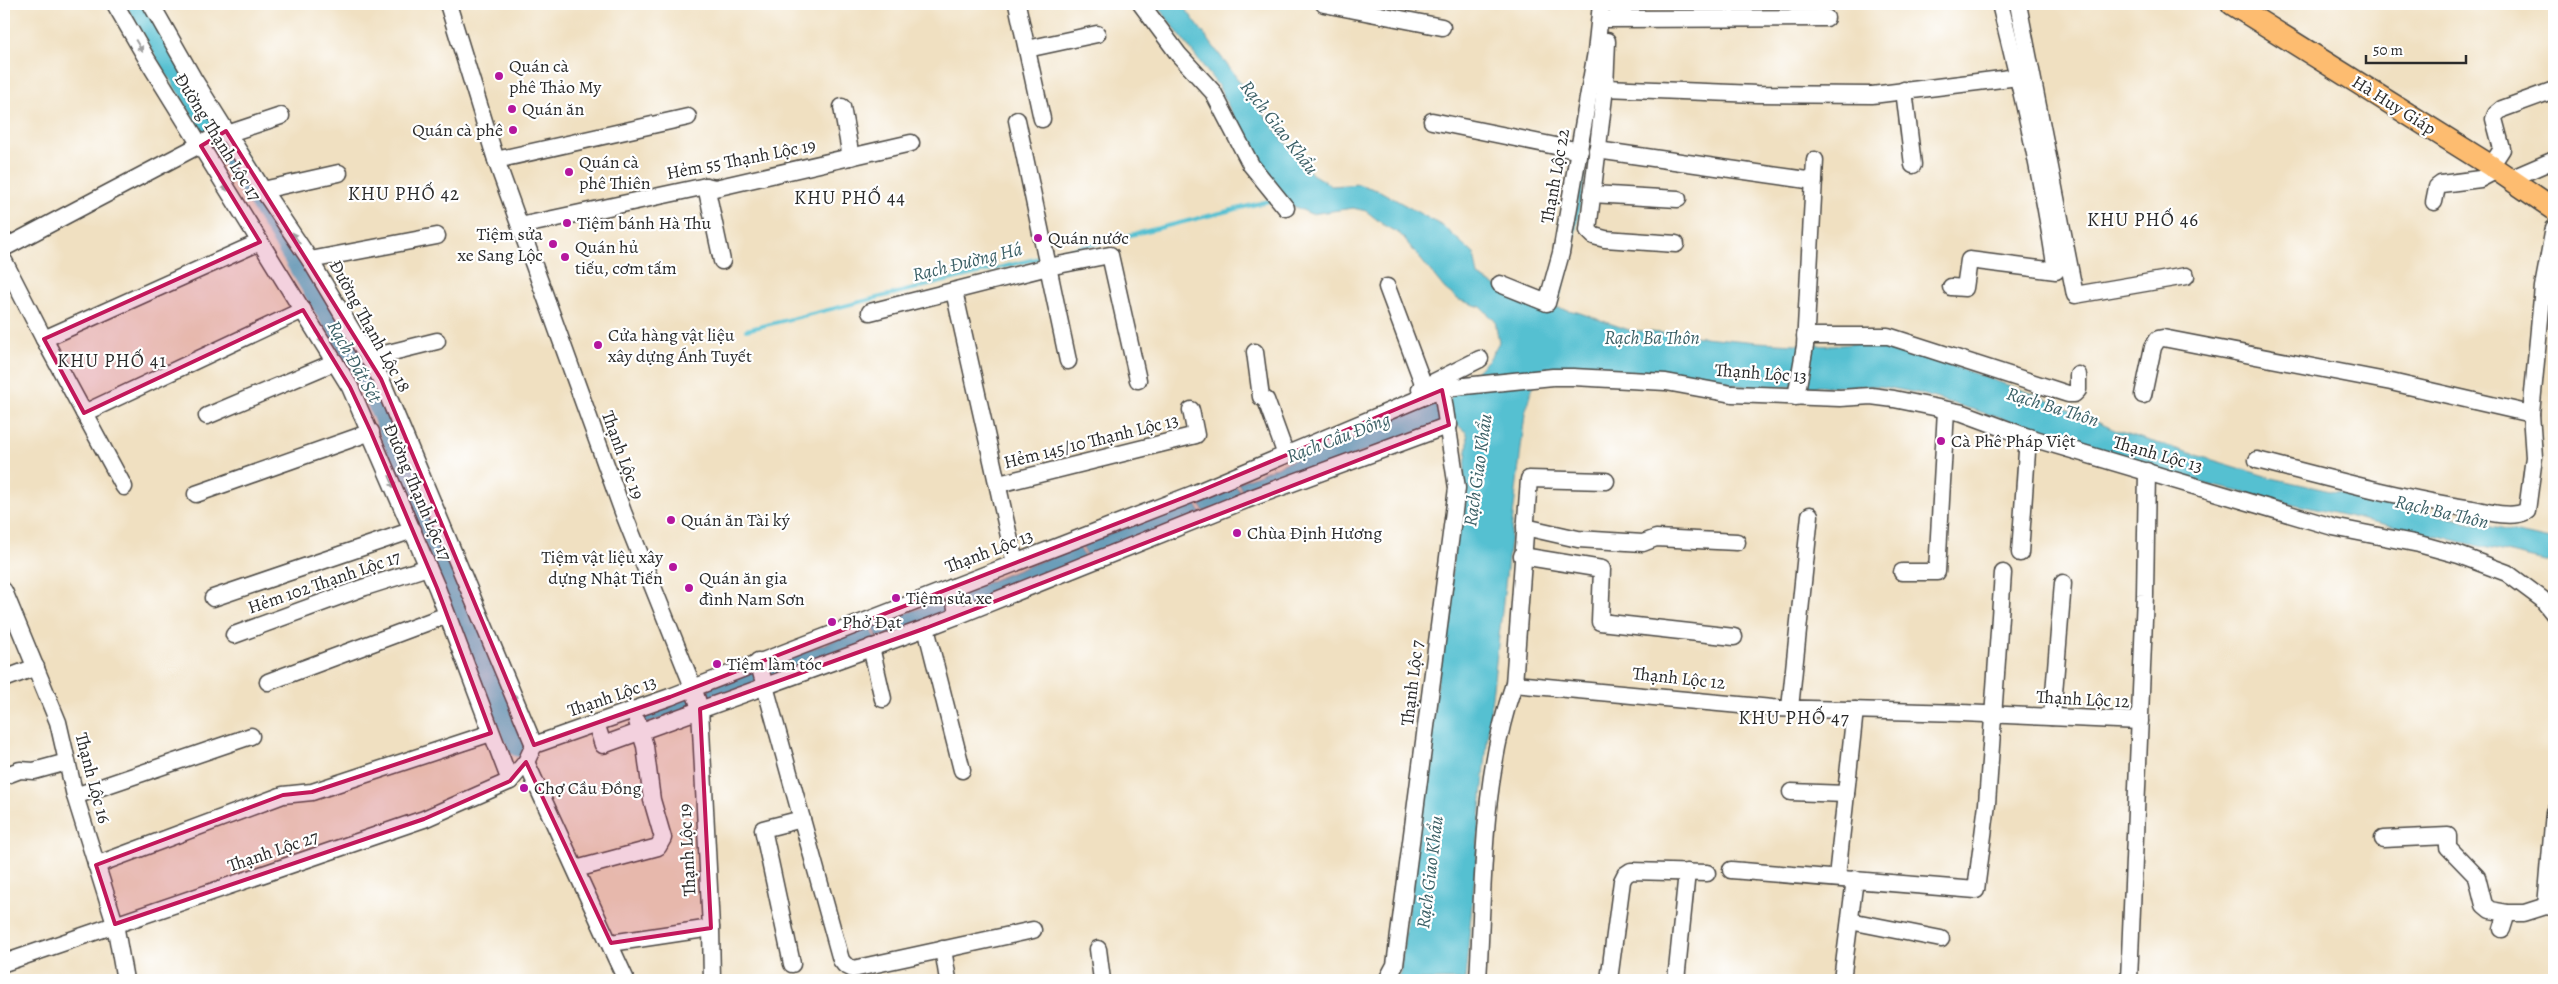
<svg xmlns="http://www.w3.org/2000/svg" width="2558" height="984" viewBox="0 0 2558 984" font-family="Alegreya,serif">
<style>
.water{fill:#55c0d1;stroke:#40767e}
.lines{fill:none;stroke-linecap:round;stroke-linejoin:round}
.stream{stroke:#55c0d1;stroke-width:4}
.river{stroke:#55c0d1;stroke-width:24}
.minor-casing{stroke:#494642;stroke-width:19}
.major-casing{stroke:#494642;stroke-width:24}
.minor{stroke:#fff;stroke-width:16}
.major{stroke:#fdbc70;stroke-width:21}
.oneway{fill:#a0a0a0}
.marked{fill:#c2185b;fill-opacity:0.2;stroke:#c2185b;stroke-width:4;stroke-linejoin:round}
.poi-dot{fill:#b5179e;stroke:#fff;stroke-width:2}
.labels{text-anchor:middle;stroke-width:4.5;stroke-linejoin:round;paint-order:stroke}
.poi-label{font-size:18px;fill:#2b2b2b;stroke:#fff;text-anchor:start}
.street-label{font-size:18px;fill:#2b2b2b;stroke:#fff}
.water-label{font-size:19px;font-style:italic;fill:#3a5f65;stroke:#fff}
.neighbourhood-label{font-size:19px;letter-spacing:1px;fill:#2b2b2b;stroke:#fff}
</style>
<rect width="100%" height="100%" fill="#fff"/>
<filter id="ink" filterUnits="userSpaceOnUse"><feTurbulence type="fractalNoise" baseFrequency=".02" numOctaves="2"/><feDisplacementMap in="SourceGraphic" scale="10" xChannelSelector="R" yChannelSelector="G"/><feConvolveMatrix kernelMatrix="1 2 1 2 8 2 1 2 1" color-interpolation-filters="sRGB"/></filter>
<filter id="wash" filterUnits="userSpaceOnUse"><feTurbulence type="fractalNoise" baseFrequency=".0096" numOctaves="4" result="noise"/><feDisplacementMap in="SourceGraphic" scale="20" xChannelSelector="R" yChannelSelector="G"/><feGaussianBlur stdDeviation="1.12" result="paint"/><feColorMatrix in="noise" values="0 0 0 0 0 0 0 0 0 0 0 0 0 0 0 0 0 1.4 0 .05"/><feComposite in="paint" operator="in"/></filter>
<g filter="url(#wash)">
<rect width="100%" height="100%" fill="#f0e0c1"/>
<g class="water">
<path d="M 1156,4 L 1182,4 L 1279,135 L 1312,174 L 1332,186 L 1358,184 L 1380,191 L 1444,227 L 1474,254 L 1478,276 L 1521,300 L 1577,312 L 1629,330 L 1757,342 L 1832,346 L 1867,342 L 1896,346 L 2042,397 L 2117,431 L 2272,478 L 2554,541 L 2554,563 L 2148,471 L 1991,415 L 1918,393 L 1879,386 L 1750,387 L 1639,372 L 1553,368 C 1533,377 1530,394 1525,414 L 1489,722 L 1465,980 L 1397,980 L 1400,973 L 1468,443 L 1467,433 L 1450,419 L 1449,403 L 1451,397 L 1490,358 L 1499,342 L 1495,321 L 1481,307 L 1459,300 L 1445,289 L 1400,234 L 1385,226 L 1366,211 L 1353,208 L 1311,214 L 1291,205 L 1274,189 L 1247,145 L 1219,87 Z"/>
<path d="M 1439,399 L 1444,422 L 1245,496 L 1238,483 Z"/>
<path d="M 1235,484 L 1243,497 L 1204,512 L 1197,499 Z"/>
<path d="M 1194,501 L 1201,513 L 1089,559 L 1081,545 Z"/>
<path d="M 1078,546 L 1087,560 L 960,611 L 959,594 Z"/>
<path d="M 949,597 L 951,614 L 878,638 L 873,626 Z"/>
<path d="M 870,627 L 876,639 L 769,677 L 766,666 Z"/>
<path d="M 756,669 L 760,682 L 709,701 L 708,688 Z"/>
<path d="M 693,693 L 693,707 L 643,725 L 639,711 Z"/>
</g>
<g class="lines">
<g class="stream">
<path d="M 1049,255 L 1273,200"/>
<path d="M 1553,308 L 1557,301 L 1569,260 L 1591,129"/>
<path d="M 746,330 L 1043,257"/>
</g>
<path class="river" d="M 139,4 L 170,58 L 275,224 L 370,381 L 519,745"/>
</g>
</g>
<g filter="url(#ink)">
<g class="lines">
<g class="minor-casing">
<g id="minor">
<path d="M 115,4 L 148,61 L 350,387 L 437,588 L 510,781"/>
<path d="M 151,4 L 193,78 L 263,190 L 310,260 L 381,379 L 534,745"/>
<path d="M 448,4 L 496,160 L 623,512 L 693,687 L 700,709 L 711,928 L 712,980"/>
<path d="M 1017,4 L 1042,119"/>
<path d="M 1141,4 L 1179,55 L 1213,92 L 1251,165 L 1286,208"/>
<path d="M 1324,4 L 1442,27"/>
<path d="M 2018,4 L 2075,295 L 2186,276"/>
<path d="M 1607,19 L 1826,18"/>
<path d="M 1607,41 L 1605,88 L 1588,230 L 1594,236 L 1605,239 L 1676,244"/>
<path d="M 1027,49 L 1097,34"/>
<path d="M 1605,88 L 1757,94 L 1872,95 L 2018,77"/>
<path d="M 1904,90 L 1913,165"/>
<path d="M 842,107 L 851,157"/>
<path d="M 1017,120 L 1068,361"/>
<path d="M 1432,121 L 1580,151"/>
<path d="M 227,134 L 281,116"/>
<path d="M 1597,150 L 1814,181"/>
<path d="M 496,160 L 688,117"/>
<path d="M 2491,166 L 2502,149 L 2494,119 L 2496,114 L 2502,109 L 2554,90"/>
<path d="M 2510,179 L 2554,160"/>
<path d="M 706,186 L 722,261"/>
<path d="M 263,190 L 339,173"/>
<path d="M 1592,194 L 1678,199"/>
<path d="M 2434,202 L 2437,187 L 2441,184 L 2480,179 L 2497,170"/>
<path d="M 520,226 L 706,186 L 715,188 L 911,143"/>
<path d="M 4,248 L 226,131"/>
<path d="M 310,260 L 437,236"/>
<path d="M 4,261 L 44,339"/>
<path d="M 1500,284 L 1547,303 L 1561,253 L 1596,52 L 1601,4"/>
<path d="M 1387,287 L 1424,386"/>
<path d="M 1951,287 L 1965,288 L 1969,260 L 2056,271 C 2043,181 2022,92 2000,4"/>
<path d="M 954,291 L 1015,563"/>
<path d="M 870,312 L 1048,267 L 1110,255 L 1138,380"/>
<path d="M 1805,336 L 1888,336 L 2068,394 L 2074,394 L 2078,390 L 2078,375"/>
<path d="M 1255,352 L 1261,397 L 1266,400 L 1286,455"/>
<path d="M 368,358 L 437,341"/>
<path d="M 1420,389 L 1480,359"/>
<path d="M 2143,395 L 2153,347 L 2158,339 L 2163,338 L 2391,382 L 2531,414"/>
<path d="M 1796,397 L 1805,346 L 1815,160"/>
<path d="M 84,413 L 303,310"/>
<path d="M 207,416 L 335,362"/>
<path d="M 2257,460 C 2328,478 2399,498 2472,509 C 2489,512 2511,519 2527,511 L 2534,457 L 2531,414 L 2543,287 L 2554,228"/>
<path d="M 999,484 L 1196,435 L 1191,410"/>
<path d="M 124,487 L 44,339 L 260,242"/>
<path d="M 196,494 L 371,432"/>
<path d="M 1525,527 L 1578,539 L 1643,543 L 1656,538 L 1737,542"/>
<path d="M 2020,553 L 2028,437"/>
<path d="M 1522,556 L 1602,569 L 1600,622 L 1734,637"/>
<path d="M 1902,572 L 1937,572 L 1946,410"/>
<path d="M 4,591 L 58,722 L 75,796 L 115,924 L 125,980"/>
<path d="M 213,598 L 413,530"/>
<path d="M 957,616 L 1246,500 L 1449,425"/>
<path d="M 926,628 L 962,770"/>
<path d="M 234,635 L 365,587 L 428,567"/>
<path d="M 871,647 L 883,699"/>
<path d="M 758,661 L 841,960 L 845,965 L 853,969 L 1033,930"/>
<path d="M 4,679 L 36,667"/>
<path d="M 268,682 L 447,615"/>
<path d="M 1514,684 L 1529,479 L 1606,481"/>
<path d="M 1790,708 L 1810,515"/>
<path d="M 2052,717 L 2063,583"/>
<path d="M 596,723 L 603,745 L 926,628 L 957,616 L 953,587"/>
<path d="M 534,745 L 670,697 L 1193,494 L 1430,394 L 1455,387 L 1553,377 L 1573,377 L 1666,382 L 1732,394 L 1840,398 L 1871,396 L 1894,399 L 1963,413 L 2025,436 L 2333,527 L 2419,544 L 2459,555 L 2507,573 L 2542,599 L 2554,614"/>
<path d="M 526,762 L 626,980"/>
<path d="M 4,776 L 20,770 L 34,771 L 67,762"/>
<path d="M 1791,792 L 1846,794"/>
<path d="M 75,796 L 251,736"/>
<path d="M 2554,812 L 2546,906 L 2554,907"/>
<path d="M 2383,839 L 2448,836 L 2448,847 L 2477,877 L 2484,905 L 2490,910 L 2507,913"/>
<path d="M 96,865 L 283,795 L 312,792 L 491,733"/>
<path d="M 576,869 L 658,847 L 663,838 L 652,800 L 645,746 L 637,721"/>
<path d="M 1731,870 L 1976,890 L 1987,804 L 2003,573"/>
<path d="M 1837,877 L 1855,710"/>
<path d="M 1850,921 L 1941,939"/>
<path d="M 2502,929 L 2507,913 L 2524,913 L 2546,906"/>
<path d="M 611,943 L 711,928"/>
<path d="M 943,949 L 948,980"/>
<path d="M 1098,949 L 1102,980"/>
<path d="M 4,963 L 424,819 L 510,781 L 526,762 L 534,745"/>
<path d="M 792,964 L 763,829 L 802,819"/>
<path d="M 1387,980 L 1395,965 L 1457,488 L 1442,390"/>
<path d="M 1478,980 C 1484,882 1481,778 1514,684 L 1772,708 L 1962,713 L 2140,721"/>
<path d="M 1609,980 L 1622,881 L 1625,875 L 1631,871 L 1707,873"/>
<path d="M 1676,980 L 1687,872"/>
<path d="M 1842,980 L 1855,879"/>
<path d="M 2129,980 L 2145,595 L 2147,471"/>
</g>
</g>
<g class="major-casing">
<path id="major" d="M 2232,4 L 2491,166 L 2554,209"/>
</g>
<use href="#minor" class="minor"/>
<use href="#major" class="major"/>
</g>
<defs><path id="oneway-solid" d="M-6-.8H1V-3.2L6.5 0L1 3.2V.8H-6Z" transform="scale(1.25)"/></defs>
<g class="oneway">
<use href="#oneway-solid" transform="translate(139 46) rotate(60)"/>
<use href="#oneway-solid" transform="translate(224 185) rotate(58)"/>
<use href="#oneway-solid" transform="translate(296 238) rotate(-124)"/>
<use href="#oneway-solid" transform="translate(320 337) rotate(58)"/>
<use href="#oneway-solid" transform="translate(392 482) rotate(67)"/>
<use href="#oneway-solid" transform="translate(516 700) rotate(-113)"/>
</g>
</g>
<path class="marked" d="M 226,131 L 381,379 L 534,745 L 670,697 L 1193,494 L 1442,390 L 1449,425 L 926,628 L 700,709 L 711,928 L 611,943 L 526,762 L 510,781 L 424,819 L 115,924 L 96,865 L 283,795 L 312,792 L 491,733 L 437,588 L 371,432 L 350,387 L 303,310 L 84,413 L 44,339 L 260,242 L 201,146 Z"/>
<g class="poi-dot">
<circle cx="499" cy="76" r="5"/>
<circle cx="512" cy="109" r="5"/>
<circle cx="513" cy="130" r="5"/>
<circle cx="569" cy="172" r="5"/>
<circle cx="567" cy="223" r="5"/>
<circle cx="1038" cy="238" r="5"/>
<circle cx="553" cy="244" r="5"/>
<circle cx="565" cy="257" r="5"/>
<circle cx="598" cy="345" r="5"/>
<circle cx="1941" cy="441" r="5"/>
<circle cx="671" cy="520" r="5"/>
<circle cx="1237" cy="533" r="5"/>
<circle cx="673" cy="567" r="5"/>
<circle cx="689" cy="588" r="5"/>
<circle cx="896" cy="598" r="5"/>
<circle cx="832" cy="622" r="5"/>
<circle cx="717" cy="664" r="5"/>
<circle cx="524" cy="788" r="5"/>
</g>
<g class="labels">
<g class="poi-label">
<text x="509" y="72">Quán cà<tspan x="509" dy="21">phê Thảo My</tspan></text>
<text x="522" y="115">Quán ăn</text>
<text x="503" y="136" text-anchor="end">Quán cà phê</text>
<text x="579" y="168">Quán cà<tspan x="579" dy="21">phê Thiên</tspan></text>
<text x="577" y="229">Tiệm bánh Hà Thu</text>
<text x="543" y="240" text-anchor="end">Tiệm sửa<tspan x="543" dy="21">xe Sang Lộc</tspan></text>
<text x="1048" y="244">Quán nước</text>
<text x="575" y="253">Quán hủ<tspan x="575" dy="21">tiếu, cơm tấm</tspan></text>
<text x="608" y="341">Cửa hàng vật liệu<tspan x="608" dy="21">xây dựng Ánh Tuyết</tspan></text>
<text x="1951" y="447">Cà Phê Pháp Việt</text>
<text x="681" y="526">Quán ăn Tài ký</text>
<text x="1247" y="539">Chùa Định Hương</text>
<text x="663" y="563" text-anchor="end">Tiệm vật liệu xây<tspan x="663" dy="21">dựng Nhật Tiến</tspan></text>
<text x="699" y="584">Quán ăn gia<tspan x="699" dy="21">đình Nam Sơn</tspan></text>
<text x="906" y="604">Tiệm sửa xe</text>
<text x="842" y="628">Phở Đạt</text>
<text x="727" y="670">Tiệm làm tóc</text>
<text x="534" y="794">Chợ Cầu Đồng</text>
</g>
<g class="street-label">
<text transform="translate(2394 105) rotate(32)" y="6">Hà Huy Giáp</text>
<text transform="translate(218 137) rotate(58)" y="6">Đường Thạnh Lộc 17</text>
<text transform="translate(741 159) rotate(-11)" y="6">Hẻm 55 Thạnh Lộc 19</text>
<text transform="translate(1555 176) rotate(-80)" y="6">Thạnh Lộc 22</text>
<text transform="translate(370 326) rotate(61)" y="6">Đường Thạnh Lộc 18</text>
<text transform="translate(1761 373) rotate(4)" y="6">Thạnh Lộc 13</text>
<text transform="translate(1091 441) rotate(-14)" y="6">Hẻm 145/10 Thạnh Lộc 13</text>
<text transform="translate(2158 454) rotate(16)" y="6">Thạnh Lộc 13</text>
<text transform="translate(623 455) rotate(70)" y="6">Thạnh Lộc 19</text>
<text transform="translate(418 492) rotate(67)" y="6">Đường Thạnh Lộc 17</text>
<text transform="translate(989 551) rotate(-21)" y="6">Thạnh Lộc 13</text>
<text transform="translate(324 582) rotate(-19)" y="6">Hẻm 102 Thạnh Lộc 17</text>
<text transform="translate(1679 678) rotate(6)" y="6">Thạnh Lộc 12</text>
<text transform="translate(1412 683) rotate(-83)" y="6">Thạnh Lộc 7</text>
<text transform="translate(612 696) rotate(-19)" y="6">Thạnh Lộc 13</text>
<text transform="translate(2083 699) rotate(3)" y="6">Thạnh Lộc 12</text>
<text transform="translate(93 778) rotate(75)" y="6">Thạnh Lộc 16</text>
<text transform="translate(687 850) rotate(-93)" y="6">Thạnh Lộc 19</text>
<text transform="translate(273 851) rotate(-19)" y="6">Thạnh Lộc 27</text>
</g>
<g class="water-label">
<text transform="translate(1280 127) rotate(52)" y="7">Rạch Giao Khẩu</text>
<text transform="translate(967 261) rotate(-14)" y="7">Rạch Đường Há</text>
<text x="1652" y="344">Rạch Ba Thôn</text>
<text transform="translate(355 361) rotate(61)" y="7">Rạch Đất Sét</text>
<text transform="translate(2053 406) rotate(17)" y="7">Rạch Ba Thôn</text>
<text transform="translate(1338 437) rotate(-21)" y="7">Rạch Cầu Đồng</text>
<text transform="translate(1477 470) rotate(-82)" y="7">Rạch Giao Khẩu</text>
<text transform="translate(2442 511) rotate(13)" y="7">Rạch Ba Thôn</text>
<text transform="translate(1429 872) rotate(-83)" y="7">Rạch Giao Khẩu</text>
</g>
<g class="neighbourhood-label">
<text x="404" y="200">KHU PHỐ 42</text>
<text x="850" y="204">KHU PHỐ 44</text>
<text x="2143" y="226">KHU PHỐ 46</text>
<text x="112" y="367">KHU PHỐ 41</text>
<text x="1794" y="724">KHU PHỐ 47</text>
</g>
</g>
<rect width="2558" height="984" fill="none" stroke="#fff" stroke-width="20"/>
<path d="M2366 55v8h100v-8" fill="none" stroke="#2b2b2b" stroke-width="2.5"/>
<text x="2373" y="55" font-size="15" fill="#2b2b2b" stroke="#ffffff" stroke-width="4" paint-order="stroke">50 m</text>
</svg>
